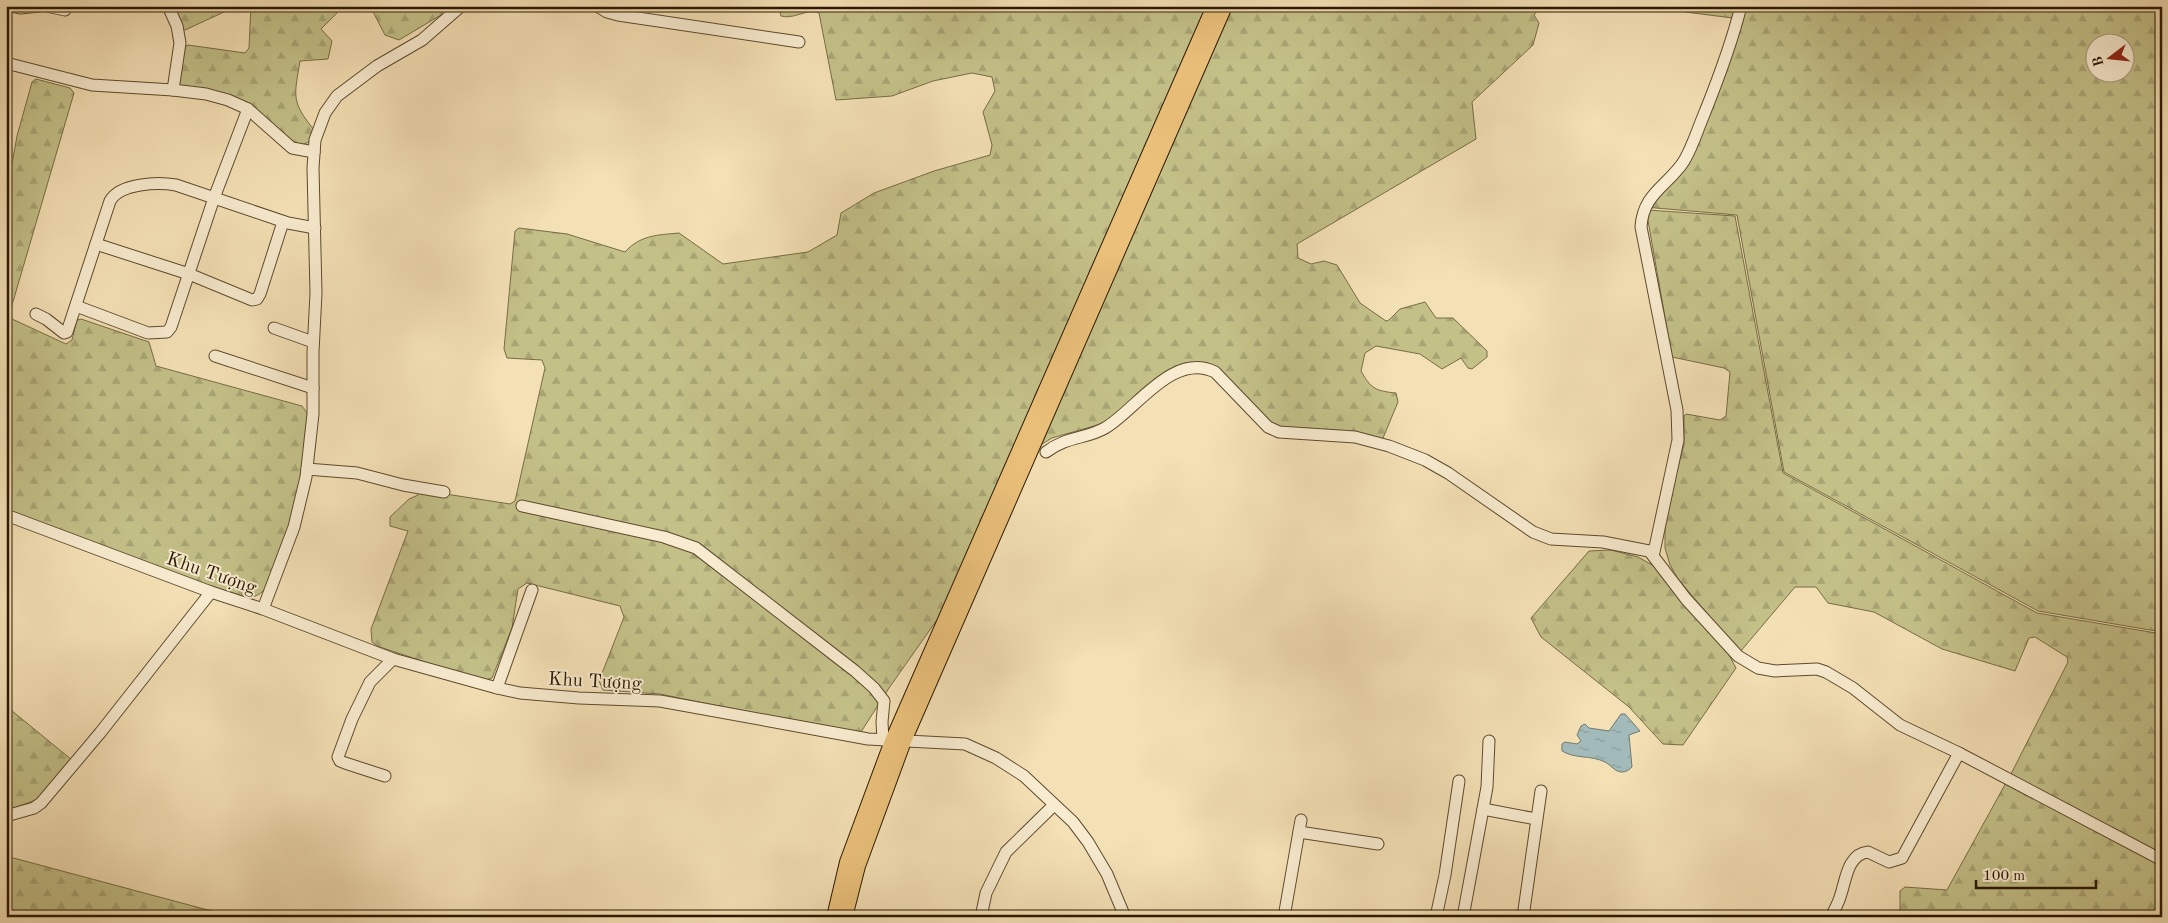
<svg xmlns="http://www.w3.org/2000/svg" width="2168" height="923" viewBox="0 0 2168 923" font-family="'Old Standard TT',serif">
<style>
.forest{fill:url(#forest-firs);stroke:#776c44;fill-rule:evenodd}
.water{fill:url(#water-ripples);stroke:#727970}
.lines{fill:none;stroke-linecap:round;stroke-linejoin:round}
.minor-casing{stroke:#5d4a2d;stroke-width:13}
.major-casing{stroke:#2b1800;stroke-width:16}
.minor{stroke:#f8ebcf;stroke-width:11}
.major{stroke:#eac07a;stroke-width:14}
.labels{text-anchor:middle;stroke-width:4;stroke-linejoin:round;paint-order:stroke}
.street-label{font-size:19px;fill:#2b1800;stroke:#f8ebcf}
</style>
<defs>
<pattern id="forest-firs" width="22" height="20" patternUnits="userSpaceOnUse" patternTransform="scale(1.25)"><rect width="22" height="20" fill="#c3c088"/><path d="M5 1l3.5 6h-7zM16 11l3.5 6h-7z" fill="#a8a474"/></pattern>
<pattern id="water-ripples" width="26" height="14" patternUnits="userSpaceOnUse" patternTransform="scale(1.25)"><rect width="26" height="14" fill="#a2baba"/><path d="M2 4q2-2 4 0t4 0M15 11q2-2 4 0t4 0" fill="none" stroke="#8c9f9e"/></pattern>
</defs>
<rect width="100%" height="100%" fill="#f4e0b5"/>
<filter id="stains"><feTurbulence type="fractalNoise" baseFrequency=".004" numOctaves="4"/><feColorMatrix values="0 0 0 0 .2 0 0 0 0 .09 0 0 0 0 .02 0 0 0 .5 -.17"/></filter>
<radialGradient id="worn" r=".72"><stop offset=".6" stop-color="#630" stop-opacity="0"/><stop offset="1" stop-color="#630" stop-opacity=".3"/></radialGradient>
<g class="forest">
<path d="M 171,6 L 237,6 L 185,30 L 181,29 Z"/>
<path d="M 251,6 L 344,6 L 321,29 L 332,41 L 328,59 L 300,61 C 294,97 291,102 315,131 L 311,141 L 302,145 L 287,139 L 250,105 L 183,87 L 178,84 L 185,47 L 188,45 L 245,53 L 249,48 Z"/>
<path d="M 370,6 L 443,6 L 441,15 L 399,40 L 385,35 Z"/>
<path d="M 778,6 L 1542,6 L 1534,15 L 1539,23 L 1533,45 L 1472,102 L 1476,139 L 1297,244 L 1298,258 L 1311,264 L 1324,261 L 1337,265 L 1360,303 L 1386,321 L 1389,320 L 1400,309 L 1425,302 L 1436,318 L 1453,318 L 1487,351 L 1487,357 L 1472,369 L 1468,368 L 1461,358 L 1442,369 L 1420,354 L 1376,346 L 1365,353 L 1361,371 C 1371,389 1376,391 1396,393 L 1398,402 L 1383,438 L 1378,440 L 1288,431 L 1270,424 L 1215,366 L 1185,363 L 1156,379 L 1108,422 L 1052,438 L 1039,446 L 972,570 L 889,688 L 861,732 L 849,733 L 660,694 L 603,690 L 599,681 L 624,617 L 620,606 L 527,583 L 518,589 L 512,628 L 492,678 L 482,681 L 377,646 L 372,642 L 371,629 L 408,531 L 390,526 L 390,517 L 409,499 L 418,495 L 420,490 L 510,504 L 515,501 L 545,368 L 542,360 L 507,358 L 504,349 L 515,231 L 519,228 L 567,234 L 625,252 C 640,235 658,235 679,233 L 723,264 L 808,252 L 837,235 L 841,213 L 874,193 L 934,171 L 990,155 L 992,145 L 983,112 L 995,91 L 992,77 L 972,73 L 933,81 L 892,96 L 836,100 L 819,13 C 806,8 794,20 781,16 Z"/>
<path d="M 1681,6 L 1736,6 L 1733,18 L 1685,12 Z"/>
<path d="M 1746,6 L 2162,6 L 2162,632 L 2038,611 L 1784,472 L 1737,215 L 1644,207 L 1690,149 ZM 2096,42 L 2126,42 L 2126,72 L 2096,72 Z"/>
<path d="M 36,79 L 70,88 L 74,93 L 10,312 L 12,319 L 66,344 L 72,340 L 77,320 L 81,319 L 149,342 L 156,366 L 302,406 C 305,410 309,415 309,419 C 311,450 284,572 262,592 C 249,604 229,593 215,589 L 6,509 L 6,197 L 17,136 L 32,82 Z"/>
<path d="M 1648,210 L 1735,216 L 1783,473 L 2037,613 L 2162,634 L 2162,917 L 1900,917 L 1900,891 L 1905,887 L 1947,890 L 2013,770 L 2068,662 L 2067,657 L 2035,637 L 2029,638 L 2015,671 L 1942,649 L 1874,612 L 1828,603 L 1816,587 L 1795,587 L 1740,652 L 1678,579 L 1670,565 L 1665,548 L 1665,524 L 1671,492 L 1684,445 L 1684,416 L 1686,414 L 1720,420 L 1726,416 L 1730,372 L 1724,368 L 1672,357 L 1647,215 Z"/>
<path d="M 1611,550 L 1638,557 L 1654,566 L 1729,655 L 1736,668 L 1683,745 L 1663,744 L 1629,707 L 1541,637 L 1531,618 L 1589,551 Z"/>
<path d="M 6,706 L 72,760 L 41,798 L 6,811 Z"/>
<path d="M 6,856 L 234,917 L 6,917 Z"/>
</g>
<path class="water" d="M 1621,714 L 1625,714 L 1640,731 L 1629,735 L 1632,767 C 1629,770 1626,772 1622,772 C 1615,772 1611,765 1605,762 C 1591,755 1575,759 1562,751 L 1562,744 L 1565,742 L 1577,744 L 1581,741 L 1577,735 L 1581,726 L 1585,724 L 1589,728 L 1609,731 Z"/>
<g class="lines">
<g class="minor-casing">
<g id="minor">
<path d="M 11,6 L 20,8 L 40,6"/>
<path d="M 46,6 L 65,10 L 65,6"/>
<path d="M 168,6 L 177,26 L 180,43 L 173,90"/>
<path d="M 597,6 L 607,12 L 618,15 L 799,42"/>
<path d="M 6,63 L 92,85 L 173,90 L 206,94 L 228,100 L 248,109 L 292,148 L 314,152"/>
<path d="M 96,244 L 189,274 L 252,300 L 257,299 L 260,294 L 283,222"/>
<path d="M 76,306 L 148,333 L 167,332 L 171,327 L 214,198 L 248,109"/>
<path d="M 36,314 L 46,319 L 64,333 L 67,332 L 110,201 C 120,183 158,182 176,185 L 288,223 L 315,228"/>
<path d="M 274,328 L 313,342"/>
<path d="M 215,356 L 313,388"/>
<path d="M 1046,452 C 1067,436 1086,439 1105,428 C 1136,410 1173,351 1215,372 L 1268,427 L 1279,432 L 1355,437 L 1389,446 L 1425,460 L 1448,473 L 1533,532 L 1551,539 L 1603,542 L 1654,552 L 1678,440 L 1677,410 L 1641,227 C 1643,193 1668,186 1684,161 C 1693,146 1698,128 1705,112 C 1719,77 1732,42 1741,6"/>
<path d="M 307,469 L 357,473 L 403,485 L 444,492"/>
<path d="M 522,506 L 664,537 L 696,548 L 855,671 L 874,688 L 884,701 L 882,722 L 883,740"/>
<path d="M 6,515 L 211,592 L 263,609 L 393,659 L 497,688 L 520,693 L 579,698 L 660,701 L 868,739 L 965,744 L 996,758 L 1024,776 L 1073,822 L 1088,842 L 1107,874 L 1125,917"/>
<path d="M 1650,552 L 1686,599 L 1738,656 L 1758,668 L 1775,671 L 1817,669 L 1826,672 L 1853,688 L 1900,725 L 1959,753 L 2162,860"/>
<path d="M 263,609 L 294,527 L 306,477 L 313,414 L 313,352 L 316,293 L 313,168 L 315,140 L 325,113 L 337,96 L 377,66 L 422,40 L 461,6"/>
<path d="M 497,688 L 532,590"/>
<path d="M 385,776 L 345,763 L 340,761 L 338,757 L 352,719 L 370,682 L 393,659"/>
<path d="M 1483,809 L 1536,819"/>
<path d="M 6,816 L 34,808 L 41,803 L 100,733 L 211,592"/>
<path d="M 1299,832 L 1378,844"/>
<path d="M 981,917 L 986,893 L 1006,852 L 1054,805"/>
<path d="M 1284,917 L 1301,820"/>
<path d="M 1436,917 L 1445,875 L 1459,781"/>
<path d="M 1463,917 L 1487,787 L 1489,741"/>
<path d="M 1523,917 L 1541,791"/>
<path d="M 1831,917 C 1835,909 1839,902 1841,894 C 1846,879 1848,854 1868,852 L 1889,862 L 1902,858 L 1959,753"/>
</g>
</g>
<g class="major-casing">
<g id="major">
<path d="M 834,917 L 847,862 L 892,741 L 1214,6"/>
<path d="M 845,917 L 858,866 L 904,741 L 1225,6"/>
</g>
</g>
<use href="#minor" class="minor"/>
<use href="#major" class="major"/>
</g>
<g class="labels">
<g class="street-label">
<text transform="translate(212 572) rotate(19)" y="7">Khu Tượng</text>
<text transform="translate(595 680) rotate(3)" y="7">Khu Tượng</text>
</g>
</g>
<rect width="2168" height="923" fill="none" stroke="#f4e0b5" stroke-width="25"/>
<rect x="8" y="8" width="2153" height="908" fill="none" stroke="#2b1800" stroke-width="2.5"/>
<rect x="12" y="12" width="2143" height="898" fill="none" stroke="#2b1800"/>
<g transform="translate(2110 58) rotate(254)"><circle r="24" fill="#f8ebcf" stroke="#a6977c"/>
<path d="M0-4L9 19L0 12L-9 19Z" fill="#8f2418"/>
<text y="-8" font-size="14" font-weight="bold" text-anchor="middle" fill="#2b1800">B</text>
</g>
<path d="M1976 880v8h120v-8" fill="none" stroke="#2b1800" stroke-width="2.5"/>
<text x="1983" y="880" font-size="15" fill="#2b1800" stroke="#f8ebcf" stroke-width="4" paint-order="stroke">100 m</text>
<rect width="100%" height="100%" filter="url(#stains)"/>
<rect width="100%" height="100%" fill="url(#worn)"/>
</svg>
